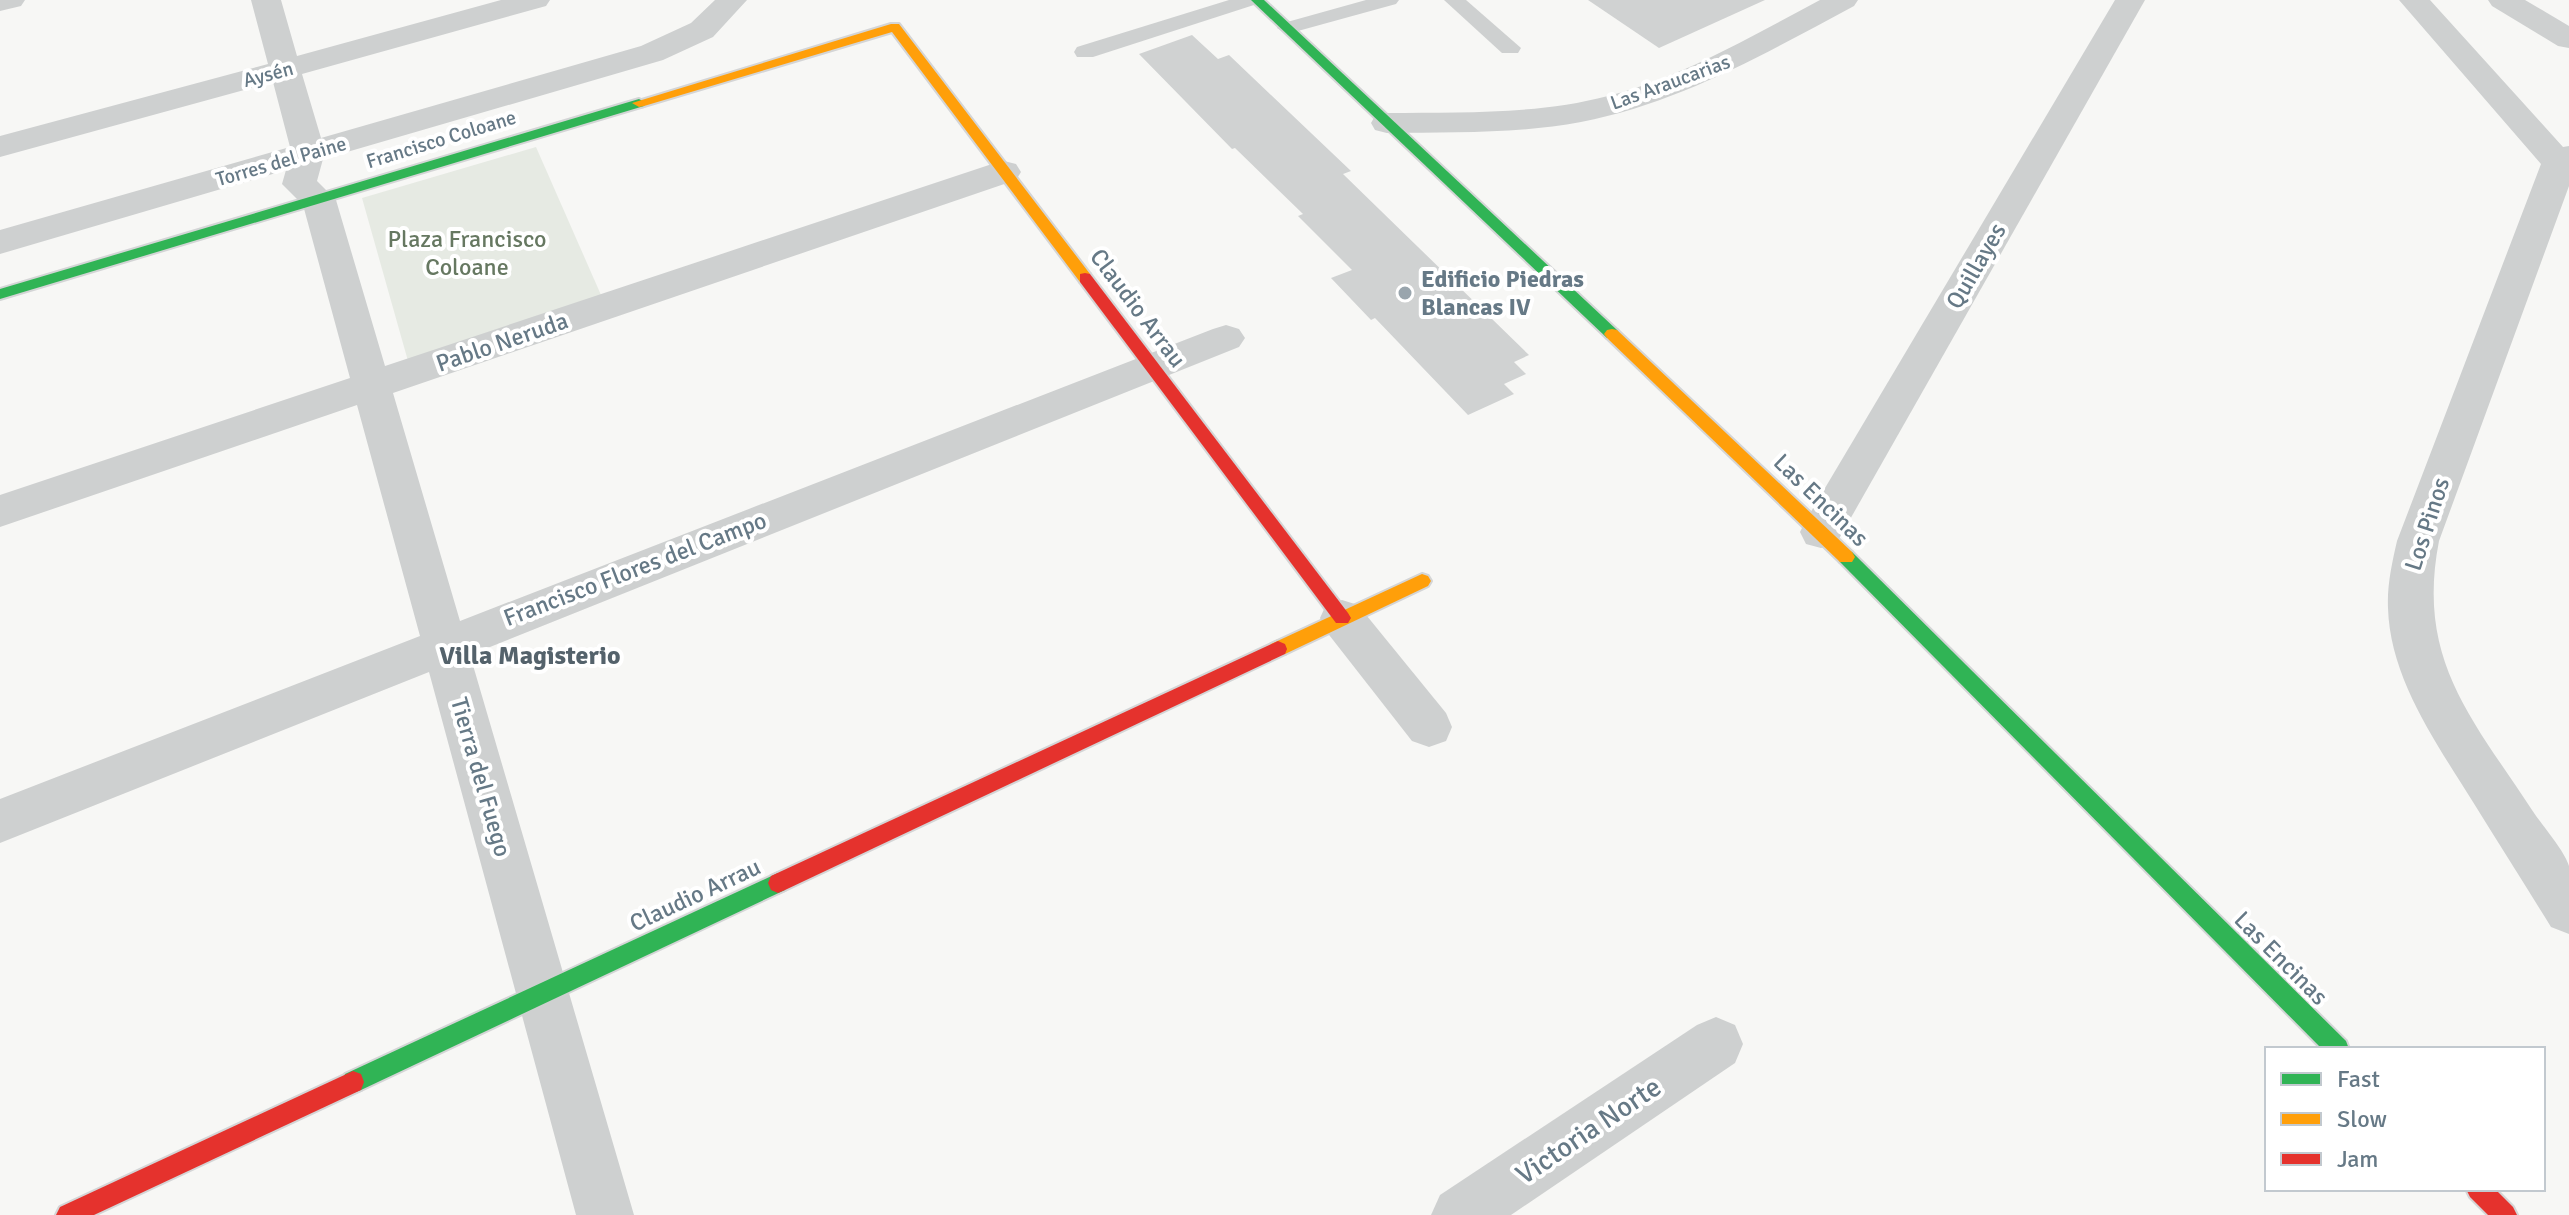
<svg xmlns="http://www.w3.org/2000/svg" width="2569" height="1215" viewBox="0 0 2569 1215" font-family="Signika,sans-serif">
<style>
.green{fill:#e6eae3}
.building{fill:#d0d2d2}
.lines{fill:none;stroke-linecap:round;stroke-linejoin:round}
.fast-casing{stroke:#d4d5d6;stroke-width:4}
.slow-casing{stroke:#d4d5d6;stroke-width:4}
.jam-casing{stroke:#d4d5d6;stroke-width:4}
.lane{fill:#ced0d0;fill-rule:evenodd}
.street{fill:#ced0d0;fill-rule:evenodd}
.fast{fill:#30b455;fill-rule:evenodd}
.slow{fill:#ff9f0a;fill-rule:evenodd}
.jam{fill:#e5322d;fill-rule:evenodd}
.poi-dot{fill:#99a5ad;stroke:#fff;stroke-width:3}
.labels{text-anchor:middle;stroke-width:8;stroke-linejoin:round;paint-order:stroke}
.far-street-label{font-size:20px;fill:#667986;stroke:#fff}
.park-label{font-size:24px;fill:#667861;stroke:#fff}
.street-label{font-size:24px;fill:#667986;stroke:#fff}
.poi-label{font-size:24px;font-weight:bold;fill:#667986;stroke:#fff;text-anchor:start}
.neighbourhood-label{font-size:26px;font-weight:bold;fill:#54626b;stroke:#fff}
.near-street-label{font-size:28px;fill:#667986;stroke:#fff}
</style>
<rect width="100%" height="100%" fill="#f7f7f5"/>
<path class="green" d="M 536,147 L 601,295 L 408,361 L 362,198 Z"/>
<g class="building">
<path d="M 1588,0 L 1765,0 L 1659,48 Z"/>
<path d="M 1192,35 L 1218,59 L 1229,55 L 1351,171 L 1343,174 L 1529,355 L 1514,362 L 1526,374 L 1504,384 L 1514,394 L 1468,415 L 1375,318 L 1371,320 L 1331,278 L 1352,270 L 1298,216 L 1303,214 L 1235,148 L 1232,149 L 1139,54 Z"/>
</g>
<g class="lines">
<g class="fast-casing">
<g id="fast">
<path d="M 1251,0 L 1264,0 L 1617,330 L 1620,334 L 1617,338 L 1607,338 Z"/>
<path d="M 639,99 L 646,103 L 644,106 L 0,299 L 0,289 Z"/>
<path d="M 1846,550 L 1852,552 L 2346,1041 L 2349,1049 L 2322,1049 L 1840,562 L 1837,557 L 1840,552 Z"/>
<path d="M 778,873 L 785,876 L 788,883 L 785,890 L 361,1090 L 353,1093 L 345,1090 L 342,1082 L 345,1074 Z"/>
</g>
</g>
<g class="slow-casing">
<g id="slow">
<path d="M 891,24 L 899,24 L 1090,274 L 1090,282 L 1080,282 L 892,32 L 644,106 L 639,107 L 632,103 Z"/>
<path d="M 1612,329 L 1617,330 L 1852,552 L 1855,557 L 1852,562 L 1840,562 L 1607,338 L 1604,334 L 1607,330 Z"/>
<path d="M 1422,574 L 1428,576 L 1431,581 L 1428,586 L 1285,654 L 1271,654 L 1269,649 L 1271,644 Z"/>
</g>
</g>
<g class="jam-casing">
<g id="jam">
<path d="M 1085,273 L 1090,274 L 1348,613 L 1351,618 L 1348,623 L 1336,623 L 1080,282 L 1080,274 Z"/>
<path d="M 1278,641 L 1285,644 L 1287,649 L 1285,654 L 785,890 L 778,893 L 771,890 L 768,883 L 771,876 Z"/>
<path d="M 353,1071 L 361,1074 L 364,1082 L 361,1090 L 94,1215 L 56,1215 L 60,1207 Z"/>
<path d="M 2466,1189 L 2495,1189 L 2513,1207 L 2517,1215 L 2488,1215 L 2470,1197 Z"/>
</g>
</g>
<g class="lane">
<path d="M 1229,0 L 1260,0 L 1257,4 L 1093,57 L 1077,57 L 1074,52 L 1077,47 Z"/>
<path d="M 1366,0 L 1399,0 L 1396,4 L 1287,34 L 1277,28 L 1280,24 Z"/>
<path d="M 1444,0 L 1466,0 L 1521,48 L 1518,53 L 1502,53 Z"/>
</g>
<g class="street">
<path d="M 0,0 L 25,0 L 21,6 L 0,11 Z"/>
<path d="M 251,0 L 281,0 L 297,56 L 501,0 L 550,0 L 546,6 L 302,74 L 321,138 L 641,46 L 691,23 L 715,0 L 747,0 L 713,37 L 663,60 L 323,159 L 317,181 L 336,200 L 385,366 L 992,164 L 1004,161 L 1016,164 L 1021,172 L 1016,180 L 393,393 L 460,621 L 1213,329 L 1226,325 L 1239,329 L 1245,338 L 1239,347 L 470,655 L 634,1215 L 576,1215 L 429,672 L 0,843 L 0,799 L 420,636 L 357,405 L 0,527 L 0,495 L 350,378 L 303,205 L 282,184 L 286,170 L 0,254 L 0,230 L 290,147 L 273,82 L 0,157 L 0,136 L 268,64 Z"/>
<path d="M 1820,0 L 1858,0 L 1854,6 C 1766,53 1680,103 1581,122 C 1517,134 1452,132 1387,133 L 1375,130 L 1371,123 L 1375,116 L 1387,113 C 1460,112 1536,115 1608,96 C 1683,77 1752,36 1820,0 Z"/>
<path d="M 2115,0 L 2145,0 L 1836,544 L 1821,548 L 1806,544 L 1800,532 L 1806,520 Z"/>
<path d="M 2399,0 L 2430,0 L 2563,147 L 2569,146 L 2569,186 L 2439,541 C 2416,659 2471,717 2532,810 C 2541,824 2565,851 2569,866 C 2569,882 2569,916 2569,934 L 2551,927 C 2525,885 2499,844 2473,802 C 2437,744 2390,679 2388,608 C 2387,585 2392,563 2397,541 L 2541,164 Z"/>
<path d="M 2488,0 L 2525,0 L 2569,26 L 2569,48 L 2558,46 L 2492,6 Z"/>
<path d="M 1342,600 L 1358,605 L 1446,713 L 1452,727 L 1446,741 L 1429,747 L 1412,741 L 1326,631 L 1320,618 L 1326,605 Z"/>
<path d="M 1716,1017 L 1735,1025 L 1743,1044 L 1735,1063 L 1511,1215 L 1431,1215 L 1440,1195 L 1697,1025 Z"/>
</g>
<use href="#fast" class="fast"/>
<use href="#slow" class="slow"/>
<use href="#jam" class="jam"/>
</g>
<circle class="poi-dot" cx="1405" cy="293" r="8"/>
<g class="labels">
<g class="far-street-label">
<text transform="translate(268 74) rotate(-15)" y="7">Aysén</text>
<text transform="translate(1670 82) rotate(-20)" y="7">Las Araucarias</text>
<text transform="translate(441 139) rotate(-17)" y="7">Francisco Coloane</text>
<text transform="translate(281 161) rotate(-16)" y="7">Torres del Paine</text>
</g>
<g class="park-label">
<text x="467" y="247">Plaza Francisco<tspan x="467" dy="28">Coloane</tspan></text>
</g>
<g class="street-label">
<text transform="translate(1976 266) rotate(-60)" y="8">Quillayes</text>
<text transform="translate(1138 308) rotate(53)" y="8">Claudio Arrau</text>
<text transform="translate(502 342) rotate(-19)" y="8">Pablo Neruda</text>
<text transform="translate(1821 500) rotate(44)" y="8">Las Encinas</text>
<text transform="translate(2427 524) rotate(-72)" y="8">Los Pinos</text>
<text transform="translate(635 569) rotate(-21)" y="8">Francisco Flores del Campo</text>
<text transform="translate(481 777) rotate(74)" y="8">Tierra del Fuego</text>
<text transform="translate(695 895) rotate(-25)" y="8">Claudio Arrau</text>
<text transform="translate(2281 958) rotate(45)" y="8">Las Encinas</text>
</g>
<g class="poi-label">
<text x="1421" y="287">Edificio Piedras<tspan x="1421" dy="28">Blancas IV</tspan></text>
</g>
<g class="neighbourhood-label">
<text x="530" y="664">Villa Magisterio</text>
</g>
<g class="near-street-label">
<text transform="translate(1588 1130) rotate(-34)" y="10">Victoria Norte</text>
</g>
</g>
<rect x="2265" y="1047" width="280" height="144" fill="#ffffff" stroke="#c2c9cf" stroke-width="2"/>
<rect x="2281" y="1073" width="40" height="12" fill="#30b455" stroke="#c2c9cf" stroke-width="2"/>
<text x="2337" y="1087" font-size="24" fill="#667986">Fast</text>
<rect x="2281" y="1113" width="40" height="12" fill="#ff9f0a" stroke="#c2c9cf" stroke-width="2"/>
<text x="2337" y="1127" font-size="24" fill="#667986">Slow</text>
<rect x="2281" y="1153" width="40" height="12" fill="#e5322d" stroke="#c2c9cf" stroke-width="2"/>
<text x="2337" y="1167" font-size="24" fill="#667986">Jam</text>
</svg>
